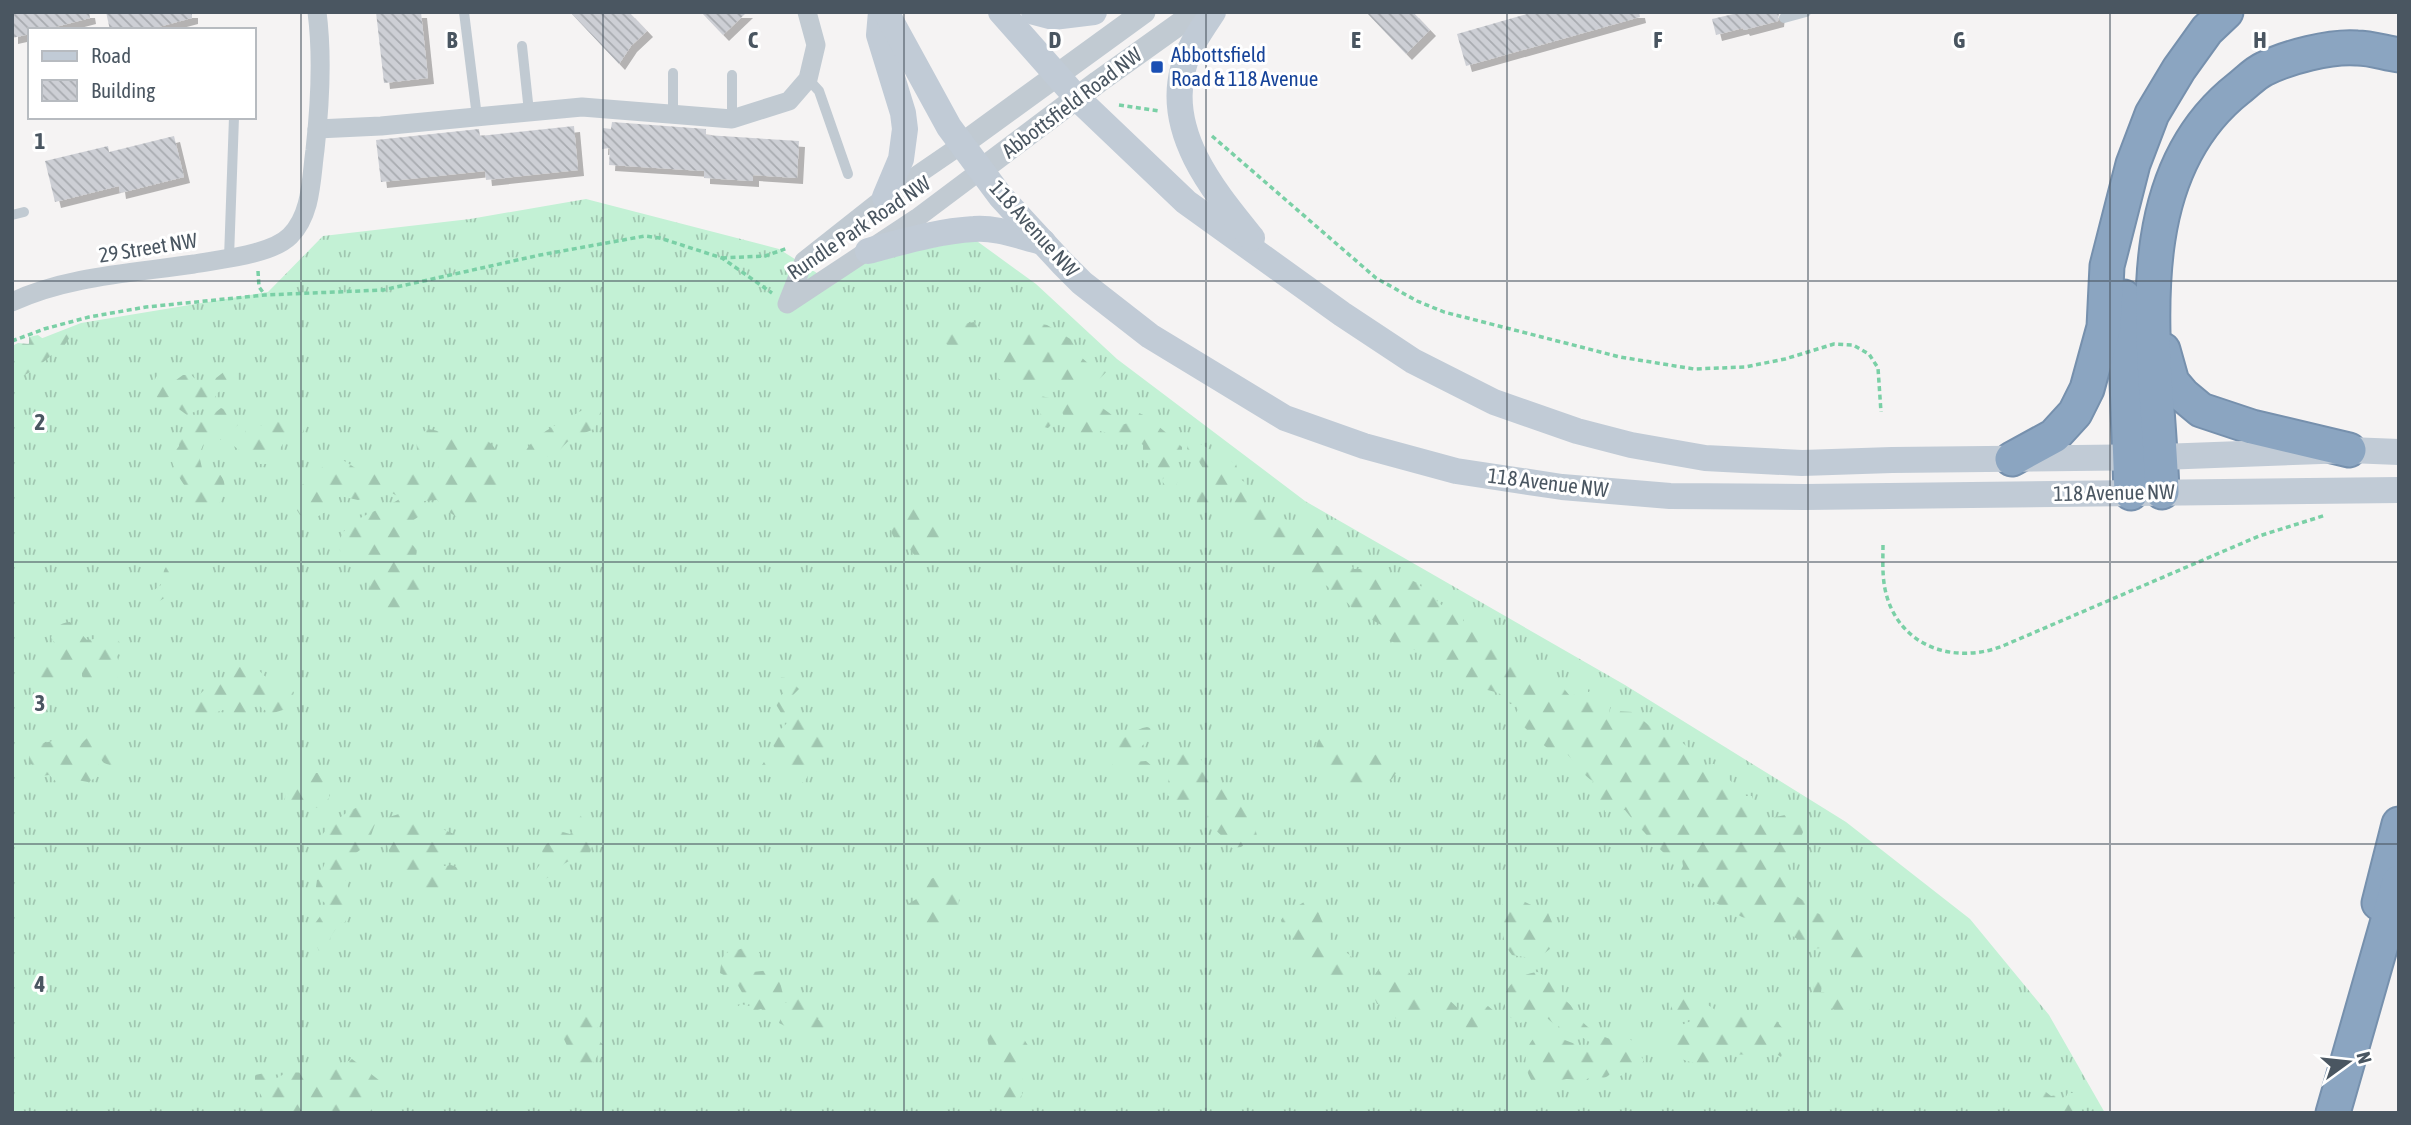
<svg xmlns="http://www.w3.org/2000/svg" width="2411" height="1125" viewBox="0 0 2411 1125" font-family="'Asap Condensed',sans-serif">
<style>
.grass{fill:url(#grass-tufts)}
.forest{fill:url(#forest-firs)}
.building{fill:url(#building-back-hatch);filter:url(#shadow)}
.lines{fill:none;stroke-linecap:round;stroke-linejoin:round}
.motorway-casing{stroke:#7690ad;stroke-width:37}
.path{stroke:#7ad0a6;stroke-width:3.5;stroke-dasharray:5 3.5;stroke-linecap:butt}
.service{stroke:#c1cad2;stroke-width:10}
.minor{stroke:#c1cad2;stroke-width:19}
.tertiary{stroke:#c1cad2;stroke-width:23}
.secondary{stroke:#c1cbd6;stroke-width:26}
.motorway{stroke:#8ba5c1;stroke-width:33}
.grid{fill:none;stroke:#4a5661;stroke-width:2;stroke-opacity:0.55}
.transit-dot{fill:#1a4fb4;stroke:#fff;stroke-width:2.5}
.labels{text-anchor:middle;stroke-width:6;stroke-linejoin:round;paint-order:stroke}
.transit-label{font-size:21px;fill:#164399;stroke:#fff;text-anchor:start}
.street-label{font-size:21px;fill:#4a5661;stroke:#fff}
.grid-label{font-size:23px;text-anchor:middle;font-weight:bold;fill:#4a5661;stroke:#fff;stroke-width:6;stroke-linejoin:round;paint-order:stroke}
</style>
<defs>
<pattern id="grass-tufts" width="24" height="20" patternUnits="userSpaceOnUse" patternTransform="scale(1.75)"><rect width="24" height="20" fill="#c3f1d5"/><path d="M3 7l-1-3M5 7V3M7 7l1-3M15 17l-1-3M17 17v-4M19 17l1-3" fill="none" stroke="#a0c6b0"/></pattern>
<pattern id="forest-firs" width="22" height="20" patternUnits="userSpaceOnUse" patternTransform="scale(1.75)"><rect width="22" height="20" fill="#c3f1d5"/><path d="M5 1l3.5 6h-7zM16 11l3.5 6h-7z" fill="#a0c6b0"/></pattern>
<pattern id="building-back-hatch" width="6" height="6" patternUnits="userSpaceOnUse" patternTransform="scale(1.75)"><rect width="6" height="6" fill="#cdcfd5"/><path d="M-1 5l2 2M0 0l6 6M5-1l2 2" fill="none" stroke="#a8abb0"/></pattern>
<filter id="shadow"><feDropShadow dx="6" dy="6" stdDeviation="0" flood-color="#0004"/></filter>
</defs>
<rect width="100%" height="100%" fill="#f5f3f3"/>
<path class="grass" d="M 586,199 L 779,249 L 820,275 L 867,261 L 974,239 L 1036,284 L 1117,359 L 1305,501 L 1625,685 L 1846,822 L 1970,919 L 2049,1015 L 2105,1113 L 12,1113 L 12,350 L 81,323 L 268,292 L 323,236 L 470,219 Z"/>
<g class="forest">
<path d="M 974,322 L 979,327 L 978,333 L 960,349 L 950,347 L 939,338 L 939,333 C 949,322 961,325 974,322 Z"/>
<path d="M 1036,323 L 1047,325 L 1072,340 L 1080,356 L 1091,366 L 1106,372 C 1101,378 1096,383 1088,385 C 1078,388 1070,385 1060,384 C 1052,383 1045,387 1037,387 C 1025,387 1010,385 999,379 C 999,371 1002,365 1003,357 C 1005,330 1016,334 1036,323 Z"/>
<path d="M 64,333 L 69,333 L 70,337 L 60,352 L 52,354 C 48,360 18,381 12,382 L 12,346 L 18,343 L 29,344 L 29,337 L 38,335 L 46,341 L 54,340 Z"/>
<path d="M 225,371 L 233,371 L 237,375 C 238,382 238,390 231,394 L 221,391 L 217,393 C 213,406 198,410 187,415 L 176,407 L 170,397 L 159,399 L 150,391 L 156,377 L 161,373 L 176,380 L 183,375 L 191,375 L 203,386 L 211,388 L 216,378 Z"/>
<path d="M 1041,396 L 1066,402 L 1076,400 L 1097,404 L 1116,418 L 1117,426 L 1136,421 L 1139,413 C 1147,415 1175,440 1182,447 L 1182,451 L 1171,455 L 1172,462 L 1181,472 L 1174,492 L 1170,492 L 1162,481 L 1164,477 L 1162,473 L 1143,460 L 1143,445 L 1139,442 L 1121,445 L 1115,443 L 1114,431 L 1108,433 L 1100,431 L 1097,435 L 1092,435 L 1085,440 L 1066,422 L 1061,409 L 1056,411 L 1052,424 L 1048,428 L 1044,427 L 1041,414 L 1033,403 L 1033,400 Z"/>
<path d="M 587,407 L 598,407 L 601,413 C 594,434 594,428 577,436 C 567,440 561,449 554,457 L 523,457 C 532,432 567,421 587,407 Z"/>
<path d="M 221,408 L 230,412 L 230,420 L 237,421 L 238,425 L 230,433 L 231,439 L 246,434 L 245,429 L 255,424 L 270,427 L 273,420 L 279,419 L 288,424 L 303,424 L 305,426 L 303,432 L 297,435 L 294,440 L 284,442 L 271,464 L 260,464 L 253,452 L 245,454 L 224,439 L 220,440 L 214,436 L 205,440 L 199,455 L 202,468 L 205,470 L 214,469 C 231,482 224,492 217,509 C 210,512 203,507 196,510 C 192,489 175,479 171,457 L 179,446 L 178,436 L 188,432 L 193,421 L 200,417 L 207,419 Z"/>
<path d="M 427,429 C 438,430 445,434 455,436 C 479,442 487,430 501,459 L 497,472 L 508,483 L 504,492 L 458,518 L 446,510 L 437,500 L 424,501 L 424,513 L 406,525 L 407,538 L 417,550 L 413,576 L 422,588 L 419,600 L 406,617 L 388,618 L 370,612 L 369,555 L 353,555 L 340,551 C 334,519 381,512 401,498 L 390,492 L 358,500 L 340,496 L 327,511 L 315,518 L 300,515 L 291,501 C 294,489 325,463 338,457 L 357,469 L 371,470 L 388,477 L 398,487 L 400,472 L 436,474 L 442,458 L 435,452 L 423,454 L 417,450 L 416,439 Z"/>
<path d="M 1195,441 L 1236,464 L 1240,479 L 1246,483 L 1249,492 C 1260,495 1260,505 1269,511 C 1279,518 1300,526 1312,522 L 1329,541 L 1339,547 C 1347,545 1352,544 1358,551 L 1357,557 L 1350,564 L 1354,569 L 1376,569 L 1384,576 C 1393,574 1405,578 1413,581 C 1422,584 1422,592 1432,593 C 1436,604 1452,613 1463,615 L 1463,621 C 1482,630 1486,633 1501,646 C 1511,656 1522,661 1531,671 L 1530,676 L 1560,684 L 1570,696 L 1577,694 L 1577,685 L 1583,682 L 1588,685 L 1588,692 L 1597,692 L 1598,696 L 1611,703 L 1609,713 L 1615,711 L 1633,712 L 1652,728 L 1660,728 L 1678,739 L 1697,755 L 1703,765 L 1714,764 L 1721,775 L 1727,775 C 1730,782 1734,785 1742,785 L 1742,793 L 1746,796 L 1752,796 L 1757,811 L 1756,819 L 1761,820 L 1785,815 L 1801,825 L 1803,832 L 1800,840 L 1804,845 L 1799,857 L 1793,859 L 1780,853 L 1777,858 L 1783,872 L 1789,875 L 1789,891 L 1804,901 L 1807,909 L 1822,915 L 1840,927 L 1855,928 L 1868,934 L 1872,951 L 1864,971 C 1848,973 1834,956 1821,948 L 1813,949 L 1780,928 L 1742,917 L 1712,901 L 1696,885 L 1684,879 L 1679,874 L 1683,866 L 1682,860 C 1678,859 1675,860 1671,859 C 1667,858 1629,816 1625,810 L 1605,812 L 1603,803 L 1593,800 L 1589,789 L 1593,781 C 1579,773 1574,757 1560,749 L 1551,751 C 1542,744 1517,723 1515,714 L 1519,708 L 1517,704 L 1510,704 C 1502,688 1483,691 1467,686 C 1454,682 1450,669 1440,661 C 1422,648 1397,650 1382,634 L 1381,625 L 1352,608 L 1345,600 L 1323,583 L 1298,571 L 1279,554 L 1259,543 L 1253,532 L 1237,514 L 1230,494 L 1224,491 L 1210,505 L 1196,514 L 1197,498 L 1192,494 L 1191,487 L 1205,472 L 1197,458 L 1187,449 L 1188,443 Z"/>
<path d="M 913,504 L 930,506 C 932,523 928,525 946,533 L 941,549 L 923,560 L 918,560 L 906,544 L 893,536 L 891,531 L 906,509 Z"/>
<path d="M 185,557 L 189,562 L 166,597 L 150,607 C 147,596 152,591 161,585 C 166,559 164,570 185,557 Z"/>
<path d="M 70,622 L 87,640 L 94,639 L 98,633 L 105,632 L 115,636 L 120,643 L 116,653 L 119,663 L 115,666 L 118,677 L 111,682 L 97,678 L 93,683 L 85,682 L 82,676 L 82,668 L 76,663 L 60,674 L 59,690 C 55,693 48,698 43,698 C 32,698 24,673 21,665 L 26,660 L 39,660 L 56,650 L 55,643 L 51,638 C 55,628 59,623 70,622 Z"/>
<path d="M 245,664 L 257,667 C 266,682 281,684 294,692 L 289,708 L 270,714 L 258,705 L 254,707 L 252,712 L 247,717 L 222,710 L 202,719 L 193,711 C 195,694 206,688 221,679 C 230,674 236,668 245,664 Z"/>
<path d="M 781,677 L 788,678 L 799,689 L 789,699 L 789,705 L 795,707 L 793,715 C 807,716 813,727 820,738 C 823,741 826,743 829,746 L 820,752 L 817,772 L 811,770 L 804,783 L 780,770 L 766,773 L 762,765 L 764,762 L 776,757 L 778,752 C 763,734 777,735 787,723 L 774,701 L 784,693 L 779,685 Z"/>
<path d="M 1147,727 L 1156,730 L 1155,738 L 1149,740 L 1131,755 L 1133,762 L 1146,761 L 1151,765 L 1150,771 L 1145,774 L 1112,767 L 1114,744 C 1125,738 1135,729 1147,727 Z"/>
<path d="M 1326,734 L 1338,738 L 1348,756 C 1370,762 1378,748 1397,754 L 1403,763 L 1392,779 L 1375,784 L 1361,797 L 1348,802 L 1330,778 L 1330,768 L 1316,753 C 1316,744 1317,738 1326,734 Z"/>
<path d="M 89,736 L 100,736 L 112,748 L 116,749 L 122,756 L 120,765 L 116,767 C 106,763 103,766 99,754 L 82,752 L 81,756 C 91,759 98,760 102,771 L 97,777 L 88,782 L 77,780 L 60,785 L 49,775 L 41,776 L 38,774 L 36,767 L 29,763 L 29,755 L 33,745 L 63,739 L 82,743 Z"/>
<path d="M 1186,751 C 1205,757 1203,765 1214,778 C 1231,795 1253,810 1257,836 L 1241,847 L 1232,848 C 1224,840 1218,828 1206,826 L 1209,807 L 1175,803 L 1166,793 L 1170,773 L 1177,754 Z"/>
<path d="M 299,772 L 318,773 L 323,781 L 321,787 L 329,793 L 329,798 C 316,815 301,809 285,800 C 285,789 290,779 299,772 Z"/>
<path d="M 369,805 L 367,815 L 375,824 L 368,844 L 352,856 L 349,872 L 345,878 L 354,905 L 345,922 L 340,923 L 331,936 L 329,945 L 319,951 L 315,942 L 307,942 L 311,929 L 326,908 L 325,903 L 321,900 L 322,895 L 316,887 L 317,880 L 325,877 L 322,870 L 327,858 L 327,846 L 324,842 L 318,841 C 326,827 352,804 369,805 Z"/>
<path d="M 412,810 C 423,811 424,821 430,829 L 442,829 L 454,834 L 455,838 L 453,844 L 443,849 L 438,861 L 444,866 L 451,865 L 459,868 L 461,880 C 450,890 435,892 421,888 L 418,878 C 392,871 379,840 389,817 Z"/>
<path d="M 571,810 L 581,816 C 585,833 598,831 590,853 L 578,858 L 571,854 L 569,861 C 557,867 551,880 538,881 C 534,871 536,866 545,862 L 541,847 L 550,842 L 559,831 L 570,834 L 574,830 L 572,825 L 558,819 L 563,811 Z"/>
<path d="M 937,877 L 944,883 L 958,887 C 962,910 954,929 929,931 L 908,915 L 905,906 L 918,898 L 915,889 L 926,880 Z"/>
<path d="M 1515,893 L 1525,902 L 1548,913 L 1558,936 L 1555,945 L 1537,959 L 1512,955 C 1501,941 1501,927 1506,911 L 1501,902 L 1506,894 Z"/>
<path d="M 1304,902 L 1316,903 C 1317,912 1331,942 1337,948 C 1339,950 1345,951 1347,953 C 1354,957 1356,965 1359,971 L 1342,990 L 1311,968 L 1302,966 L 1299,944 L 1283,928 L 1281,920 L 1285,914 Z"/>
<path d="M 748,946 L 756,948 L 760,954 L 759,958 L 750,962 L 753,972 L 771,970 L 780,982 L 785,1003 L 789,1003 L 801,996 L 813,1002 L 823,1012 L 822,1017 L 818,1019 L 829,1030 L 828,1033 C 805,1035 799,1033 779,1023 L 782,1015 L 779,1012 L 769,1015 L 761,1009 L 745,1014 L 737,1013 L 737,1007 L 741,1004 L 749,1006 L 758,999 L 744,996 L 736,982 L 720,973 C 723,944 728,956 748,946 Z"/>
<path d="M 1389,964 L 1406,969 L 1428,994 L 1444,995 L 1465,1015 L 1474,1015 L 1488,1006 L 1495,1012 C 1493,1024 1487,1027 1476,1032 C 1453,1019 1452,1036 1433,1012 C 1420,1009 1407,1015 1396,1019 L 1394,1014 L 1388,1015 L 1384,1010 L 1384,1004 L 1377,1004 L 1374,997 L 1375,992 L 1372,988 C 1371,976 1378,968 1389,964 Z"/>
<path d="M 1815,968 L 1823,977 L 1821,992 L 1833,993 L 1830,987 L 1834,983 L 1840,986 L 1841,991 C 1856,997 1867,998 1872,1016 L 1858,1016 L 1855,1010 L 1850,1009 L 1841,1013 L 1830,1008 L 1822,1009 L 1816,1003 L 1811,1004 L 1814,988 L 1809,971 Z"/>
<path d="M 1538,972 L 1561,986 L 1564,1000 C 1573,1005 1572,1009 1578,1017 C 1588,1028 1595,1034 1610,1039 L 1621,1033 L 1634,1042 L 1634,1049 L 1644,1060 L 1638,1070 L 1623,1068 L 1625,1074 L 1620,1076 L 1611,1073 C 1606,1079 1602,1078 1595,1075 L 1581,1082 C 1569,1078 1563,1077 1554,1086 L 1541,1080 L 1533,1083 C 1521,1065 1523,1042 1543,1031 C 1556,1036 1575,1045 1587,1047 L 1591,1043 L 1577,1034 L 1555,1025 L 1539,1011 L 1533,1018 L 1520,1023 L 1508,1016 C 1497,991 1514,975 1538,972 Z"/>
<path d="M 1684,997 L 1697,1004 L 1705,1003 L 1714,1009 L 1722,1021 L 1733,1008 L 1754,1016 L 1775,1019 L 1789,1036 L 1781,1057 L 1770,1050 L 1757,1055 L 1724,1054 C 1719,1057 1712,1064 1705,1064 C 1689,1065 1661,1051 1652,1039 L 1658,1030 L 1667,1031 L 1691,1021 L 1692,1016 L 1673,1010 L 1669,1002 Z"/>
<path d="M 587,1013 L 595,1016 L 600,1023 L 594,1034 L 603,1045 C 596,1058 591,1074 573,1069 L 569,1050 L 563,1037 L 570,1030 L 576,1015 Z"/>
<path d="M 1000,1030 L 1022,1036 L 1032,1052 L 1029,1068 C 1020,1075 1022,1084 1022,1095 L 1014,1105 L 1001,1096 L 1001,1084 L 1006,1079 C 1005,1066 1002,1061 991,1055 L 987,1038 L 991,1033 Z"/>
<path d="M 352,1059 L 380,1081 L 379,1087 L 375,1088 L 375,1096 L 371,1098 L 370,1108 L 374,1113 L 259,1113 L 264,1100 L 255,1085 L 255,1075 L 265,1073 L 273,1080 L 288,1072 L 307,1073 L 315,1063 L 343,1064 Z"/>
<path d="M 2041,1088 L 2051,1096 L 2058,1095 L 2065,1105 L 2065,1098 L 2068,1093 L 2073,1093 L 2082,1104 L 2081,1113 L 2035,1113 L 2032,1098 L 2034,1091 Z"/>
</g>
<g class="building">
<path d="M 12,12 L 89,12 L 90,18 L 44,30 L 30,30 L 30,34 L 12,38 Z"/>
<path d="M 106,12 L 192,12 L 192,18 L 147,30 L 110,30 Z"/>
<path d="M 376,12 L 421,12 L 428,78 L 384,83 Z"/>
<path d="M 570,12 L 629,12 L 647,31 L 631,46 L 619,64 Z"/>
<path d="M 701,12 L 747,12 L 723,35 Z"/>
<path d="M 1366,12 L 1413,12 L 1430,30 L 1406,54 Z"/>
<path d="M 1534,12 L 1639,12 L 1640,17 L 1466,66 L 1457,34 Z"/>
<path d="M 1742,12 L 1779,12 L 1778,21 L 1744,30 L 1743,28 L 1716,35 L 1712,19 Z"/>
<path d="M 612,122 L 706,129 L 706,135 L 799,141 L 797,178 L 753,175 L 753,181 L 704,178 L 704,171 L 609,165 L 610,148 L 602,149 L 603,128 L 611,129 Z"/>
<path d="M 574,126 L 578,170 L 486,180 L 485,171 L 381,182 L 376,140 L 479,129 L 480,136 Z"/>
<path d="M 174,136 L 184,177 L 120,193 L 119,186 L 55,202 L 45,161 L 108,146 L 109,152 Z"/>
</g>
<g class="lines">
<g class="motorway-casing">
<g id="motorway">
<path d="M 2124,297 L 2131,493"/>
<path d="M 2163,350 L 2172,382 L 2183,395 L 2201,410 L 2252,427 L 2349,450"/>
<path d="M 2012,459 L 2054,436 L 2075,413 L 2087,389 L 2104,327 L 2107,266 L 2133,164 L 2152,114 L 2179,69 L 2207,30 L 2226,12"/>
<path d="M 2162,492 C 2158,361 2119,182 2239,88 C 2247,82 2255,73 2264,69 C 2288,57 2330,46 2357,48 C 2371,48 2385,53 2399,55"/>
<path d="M 2379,903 L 2399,824"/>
<path d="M 2333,1113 L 2399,882"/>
</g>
</g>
<g class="path">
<path d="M 1119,105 L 1160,111"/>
<path d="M 1212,136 L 1376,278 L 1417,301 L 1444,312 L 1620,357 L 1694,369 L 1745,367 L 1785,359 L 1834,344 L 1853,345 L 1869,354 L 1878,368 L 1881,412"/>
<path d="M 722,258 L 765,256 L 788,248"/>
<path d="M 258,271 L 259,287 L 265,295"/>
<path d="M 12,341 L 44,329 L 89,317 L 146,307 L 265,295 L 383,290 L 540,255 L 645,236 L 660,238 L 722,258 L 772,293"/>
<path d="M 1883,545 C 1883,559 1882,574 1885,589 C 1897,647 1955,666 2005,645 L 2259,536 L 2326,515"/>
</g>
<g class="service">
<path d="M 464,12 L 477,117"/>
<path d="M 1784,18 L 1806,12"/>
<path d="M 522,46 L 529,112"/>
<path d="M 732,75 L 732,119"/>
<path d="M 808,79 L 819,91 L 848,174"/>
<path d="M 673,113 L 673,73"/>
<path d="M 12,215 L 24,212"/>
<path d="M 229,258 L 234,117"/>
</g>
<g class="minor">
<path d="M 317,129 L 381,126 L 582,107 L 732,119 L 789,101 L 808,79 L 816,45 L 807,12"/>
<path d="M 961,145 L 885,197 L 804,261 L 787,304 L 917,218 L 981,170"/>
<path d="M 12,302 C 67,276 134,273 194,264 C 220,259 271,255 290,236 C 312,214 311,178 315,150 C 320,105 323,58 317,12"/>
</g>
<g class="tertiary">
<path d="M 961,145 L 1144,12"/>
<path d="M 981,170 L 1098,82 L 1196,12"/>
</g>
<g class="secondary">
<path d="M 881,12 L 879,35 L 903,113 L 905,129 L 901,159 L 885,197"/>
<path d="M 886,12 L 949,127 L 1001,197 L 1062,263 L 1082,283 L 1150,336 L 1285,418 L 1364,446 L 1456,471 L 1562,487 L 1670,496 L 1805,497 L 2399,490"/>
<path d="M 1001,12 L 1078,99 L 1186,202 L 1342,314 L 1413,361 L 1494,402 L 1577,431 L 1631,445 L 1705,458 L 1802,463 L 1892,460 L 2161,457 L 2349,450 L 2399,452"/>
<path d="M 1034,12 L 1053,17 L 1094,12"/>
<path d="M 1213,12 C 1201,30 1188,48 1183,69 C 1166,134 1214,191 1252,238"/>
<path d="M 868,251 C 902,242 938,231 974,229 C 996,227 1021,237 1043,242"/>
</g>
<use href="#motorway" class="motorway"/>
</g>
<path class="grid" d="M 301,12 L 301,1113M 603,12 L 603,1113M 904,12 L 904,1113M 1206,12 L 1206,1113M 1507,12 L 1507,1113M 1808,12 L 1808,1113M 2110,12 L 2110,1113M 12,281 L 2399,281M 12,562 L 2399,562M 12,844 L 2399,844"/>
<rect class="transit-dot" x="1150" y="60" width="14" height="14" rx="3.5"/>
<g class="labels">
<g class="transit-label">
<text x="1171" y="62">Abbottsfield<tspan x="1171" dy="24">Road &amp; 118 Avenue</tspan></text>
</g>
<g class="street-label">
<text transform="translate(1072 103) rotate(-37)" y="7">Abbottsfield Road NW</text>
<text transform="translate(859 228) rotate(-34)" y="7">Rundle Park Road NW</text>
<text transform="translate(1034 229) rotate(48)" y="7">118 Avenue NW</text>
<text transform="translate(148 248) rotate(-9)" y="7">29 Street NW</text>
<text transform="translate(1548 483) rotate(7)" y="7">118 Avenue NW</text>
<text transform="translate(2114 493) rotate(-1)" y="7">118 Avenue NW</text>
</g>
</g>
<g class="grid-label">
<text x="452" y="48">B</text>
<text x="753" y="48">C</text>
<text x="1055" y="48">D</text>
<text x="1356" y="48">E</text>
<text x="1658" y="48">F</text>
<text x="1959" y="48">G</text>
<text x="2260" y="48">H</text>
<text x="40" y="149">1</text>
<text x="40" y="430">2</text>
<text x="40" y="711">3</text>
<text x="40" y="992">4</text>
</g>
<rect width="2411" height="1125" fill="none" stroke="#4a5661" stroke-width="28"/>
<rect x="28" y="28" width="228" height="91" fill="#ffffff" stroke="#b7bbc0" stroke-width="2"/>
<rect x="42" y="51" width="35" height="10" fill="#c1cbd6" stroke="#b7bbc0" stroke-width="2"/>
<text x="91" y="63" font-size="21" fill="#4a5661">Road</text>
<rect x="42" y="80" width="35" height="21" fill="url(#building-back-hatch)" stroke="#b7bbc0" stroke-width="2"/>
<text x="91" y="98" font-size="21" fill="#4a5661">Building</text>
<g transform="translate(2348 1062) rotate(75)" stroke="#ffffff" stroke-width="5" paint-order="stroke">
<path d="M0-5L12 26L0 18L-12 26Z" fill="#4a5661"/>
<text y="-10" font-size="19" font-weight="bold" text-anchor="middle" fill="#4a5661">N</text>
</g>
</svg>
